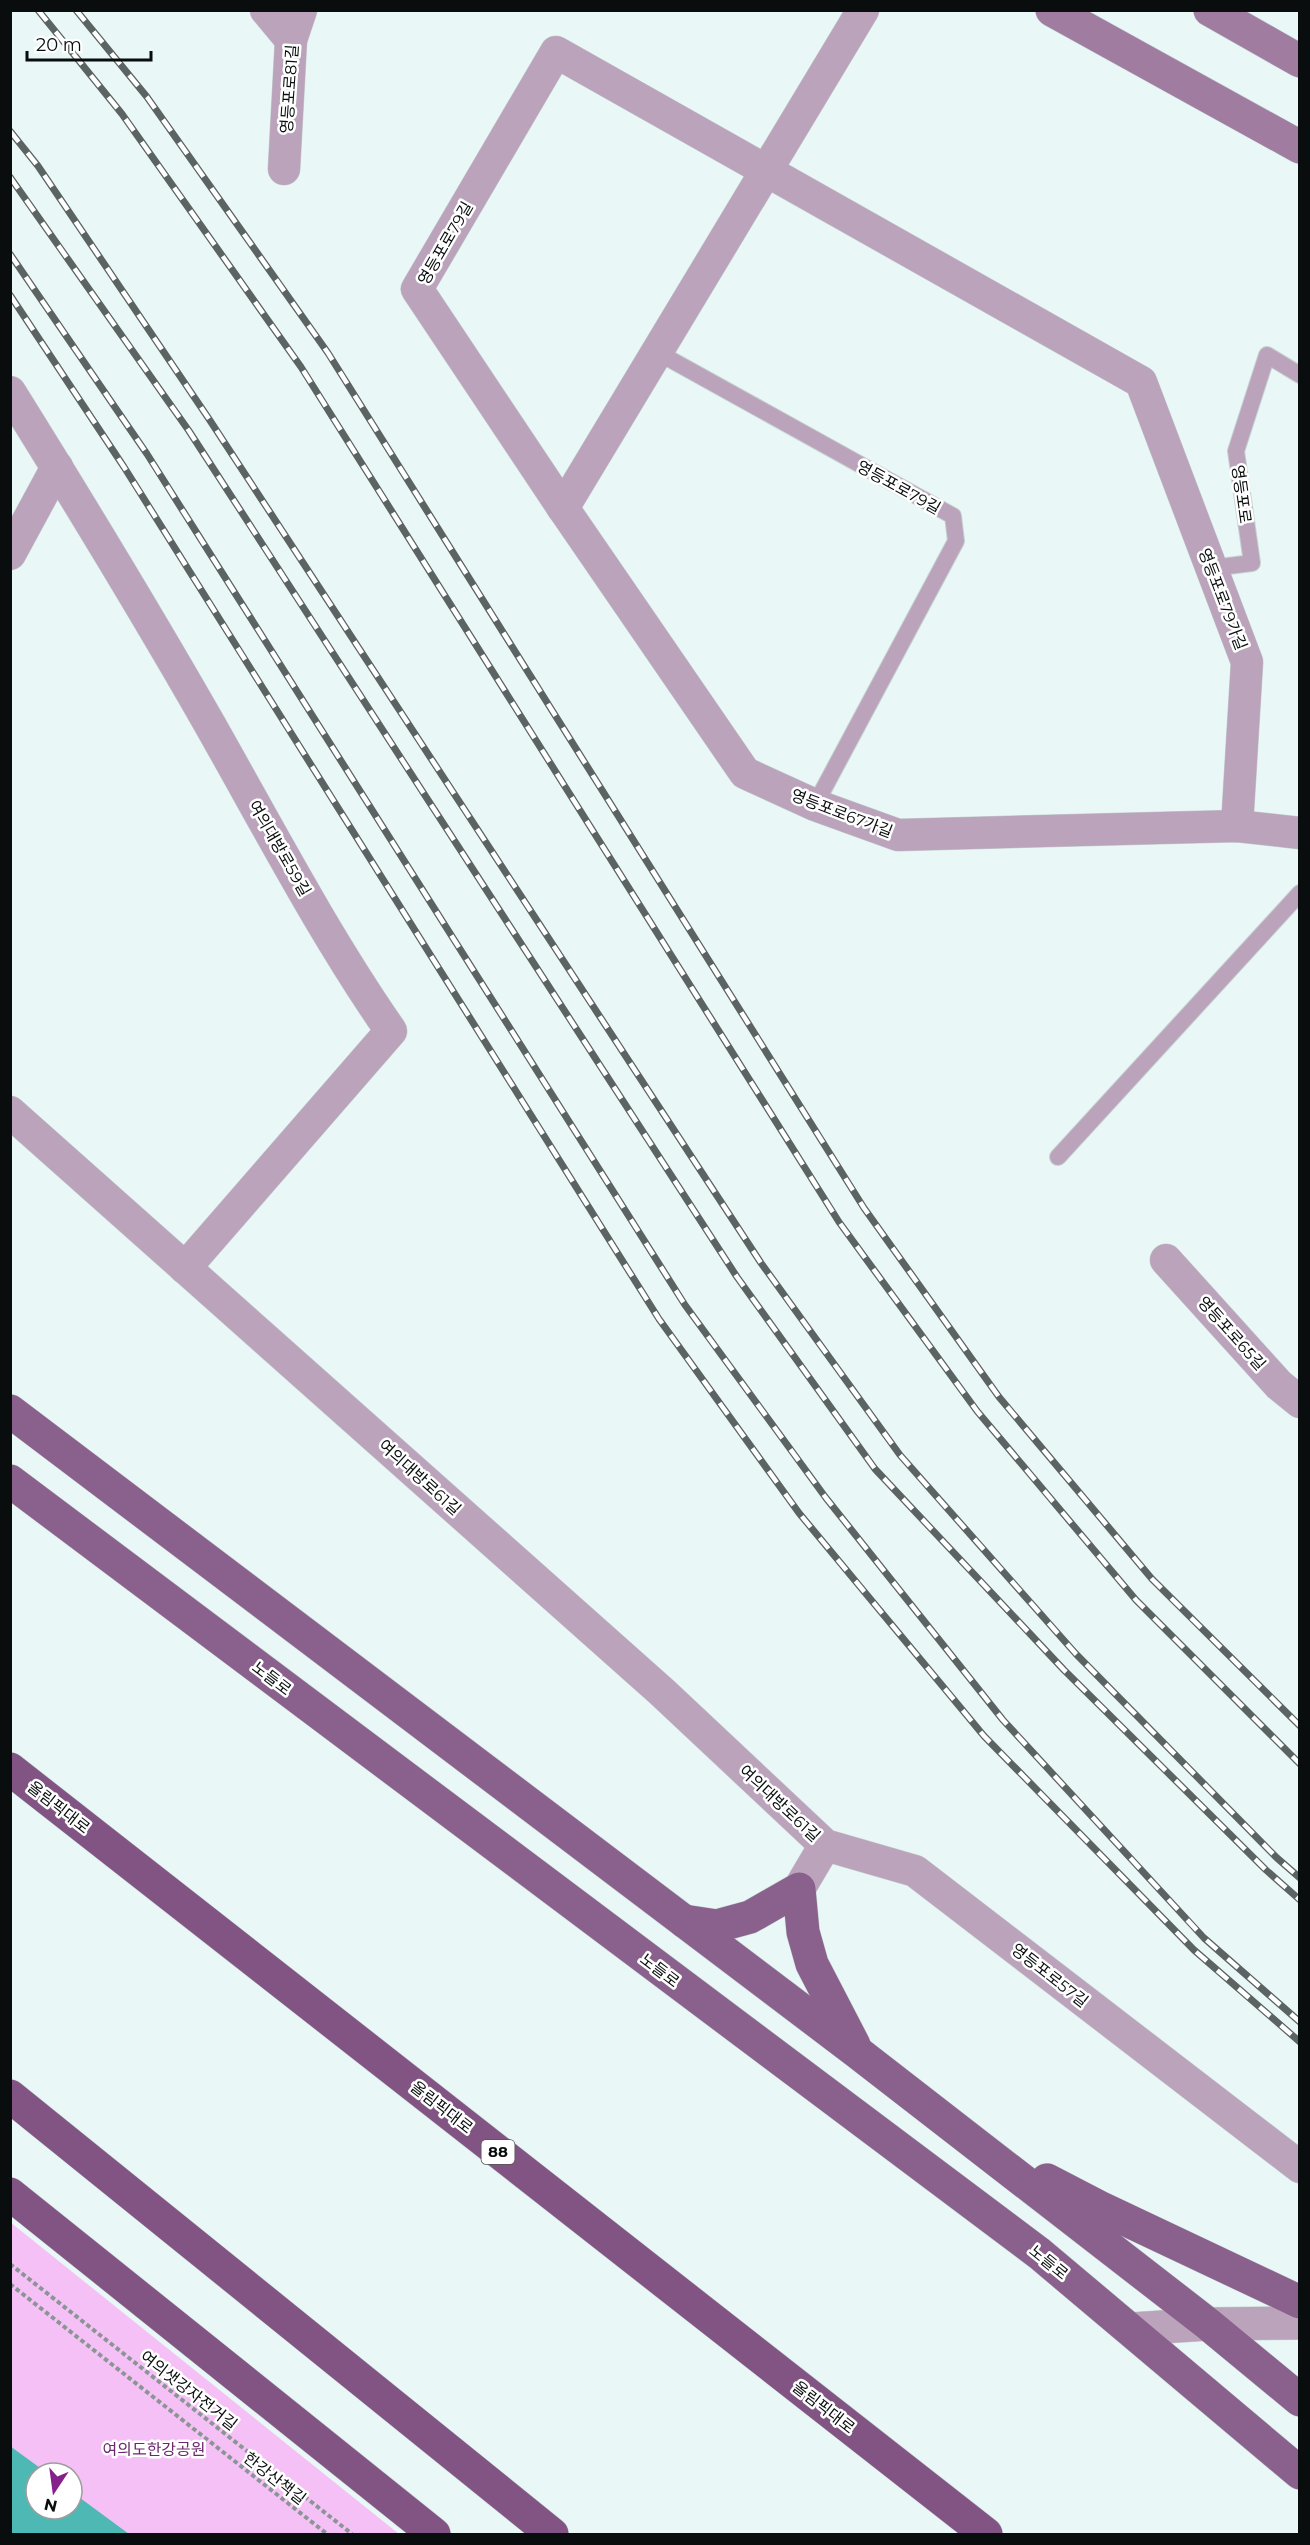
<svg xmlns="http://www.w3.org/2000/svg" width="1310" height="2545" viewBox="0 0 1310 2545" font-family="Montserrat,'Noto Sans KR',sans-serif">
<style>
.green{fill:#f5c0f6;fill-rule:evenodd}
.water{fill:#4eb9b4}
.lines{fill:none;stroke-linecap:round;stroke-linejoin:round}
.service-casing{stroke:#c5d2d1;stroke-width:18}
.minor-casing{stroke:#c5d2d1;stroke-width:33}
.tertiary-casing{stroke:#c5d2d1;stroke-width:34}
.secondary-casing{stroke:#c5d2d1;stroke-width:34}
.primary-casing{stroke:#c5d2d1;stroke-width:34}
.trunk-casing{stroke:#c5d2d1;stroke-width:34}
.path{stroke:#8b9595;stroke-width:4;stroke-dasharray:4.5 3;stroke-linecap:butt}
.service{stroke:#bca3bc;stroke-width:16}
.minor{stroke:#bca3bc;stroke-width:32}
.tertiary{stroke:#bca3bc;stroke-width:33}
.secondary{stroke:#9f7ca0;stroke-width:33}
.primary{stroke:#8a608c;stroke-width:33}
.trunk{stroke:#815483;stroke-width:33}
.rail-casing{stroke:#5b6363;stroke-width:7}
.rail{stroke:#fff;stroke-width:4.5;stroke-dasharray:14;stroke-linecap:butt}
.labels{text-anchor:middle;stroke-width:5;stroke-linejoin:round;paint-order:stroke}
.shield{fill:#fff;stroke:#535656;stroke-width:1.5}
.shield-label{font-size:15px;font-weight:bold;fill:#090d0d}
.street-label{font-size:16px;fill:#090d0d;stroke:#fff}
.park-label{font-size:16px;fill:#69296c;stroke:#fff}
</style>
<rect width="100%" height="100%" fill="#e9f7f6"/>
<path class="green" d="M 10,2222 L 399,2534 L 11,2534 ZM 36,2473 L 72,2473 L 72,2509 L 36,2509 Z"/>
<path class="water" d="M 10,2446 L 47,2473 L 36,2473 L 36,2509 L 72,2509 L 72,2492 L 129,2534 L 11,2534 Z"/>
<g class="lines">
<g class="service-casing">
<g id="service">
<path d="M 657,352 L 953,516 L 956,541 L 815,805"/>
<path d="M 1212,568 L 1252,563 L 1236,451 L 1267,355 L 1300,375"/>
<path d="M 1058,1157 L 1300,893"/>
</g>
</g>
<g class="minor-casing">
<g id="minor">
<path d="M 266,10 L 291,40"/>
<path d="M 863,10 L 563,508 L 417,289 L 556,52 L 1141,382 L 1247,662 L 1237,826"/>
<path d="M 284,169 L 291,40 L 301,10"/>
<path d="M 10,392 C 78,501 145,611 209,723 C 268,827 323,933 391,1031 L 185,1268"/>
<path d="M 563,508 L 745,773 L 815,805 L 898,835 L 1237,826 L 1300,833"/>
<path d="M 10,554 L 57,467"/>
<path d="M 10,1112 L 662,1692 L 825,1845 L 915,1871 L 1300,2167"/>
<path d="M 1166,1260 L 1279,1385 L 1300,1402"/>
<path d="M 799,1889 L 825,1845"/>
</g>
</g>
<g class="tertiary-casing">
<path id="tertiary" d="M 1131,2329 L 1208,2324 L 1300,2323"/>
</g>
<g class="secondary-casing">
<g id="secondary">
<path d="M 1052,10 L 1300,147"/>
<path d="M 1210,10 L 1300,61"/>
</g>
</g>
<g class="primary-casing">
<g id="primary">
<path d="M 10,1411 L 857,2052 L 1208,2324 L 1300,2400"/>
<path d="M 10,1481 L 1040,2254 L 1300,2473"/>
<path d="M 684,1921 L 717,1926 L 750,1917 L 799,1889 L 803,1932 L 812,1964 L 854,2045"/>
<path d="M 1047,2180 L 1099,2207 L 1300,2302"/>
</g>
</g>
<g class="trunk-casing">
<g id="trunk">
<path d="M 10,1769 L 986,2534"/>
<path d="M 10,2096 L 552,2534"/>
<path d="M 10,2194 L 434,2534"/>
</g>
</g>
<g class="path">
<path d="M 10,2264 L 352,2534"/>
<path d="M 10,2284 L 327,2534"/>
</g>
<use href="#service" class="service"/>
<use href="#minor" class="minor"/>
<use href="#tertiary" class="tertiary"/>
<use href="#secondary" class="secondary"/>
<use href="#primary" class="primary"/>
<use href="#trunk" class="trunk"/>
<g class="rail-casing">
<g id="rail">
<path d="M 38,10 L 122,114 L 301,367 L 839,1222 L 977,1411 L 1136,1600 L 1300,1764"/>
<path d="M 76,10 L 147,97 L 328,353 L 864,1208 L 999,1397 L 1152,1579 L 1300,1726"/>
<path d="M 10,131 L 38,166 L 209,419 L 761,1263 L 900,1455 L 1076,1654 L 1277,1858 L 1300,1878"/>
<path d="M 10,177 L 189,431 L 737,1277 L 875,1469 L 1064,1670 L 1266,1870 L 1300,1900"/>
<path d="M 10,254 L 147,454 L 685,1305 L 826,1498 L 1003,1720 L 1204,1938 L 1300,2022"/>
<path d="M 10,295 L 124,467 L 659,1319 L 799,1513 L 984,1736 L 1194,1950 L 1300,2042"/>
</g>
</g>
<use href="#rail" class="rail"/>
</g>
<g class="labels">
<rect class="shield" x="481.5" y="2140" width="33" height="24" rx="4.5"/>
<g class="shield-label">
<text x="498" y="2157">88</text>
</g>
<g class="street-label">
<text transform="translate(289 89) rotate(-86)" y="6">영등포로81길</text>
<text transform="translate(445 243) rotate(-60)" y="6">영등포로79길</text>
<text transform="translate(899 487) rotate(29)" y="6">영등포로79길</text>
<text transform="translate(1242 494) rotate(82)" y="6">영등포로</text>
<text transform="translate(1223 599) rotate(69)" y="6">영등포로79가길</text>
<text transform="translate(842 813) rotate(21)" y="6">영등포로67가길</text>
<text transform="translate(280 848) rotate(60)" y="6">여의대방로59길</text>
<text transform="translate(1232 1333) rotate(48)" y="6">영등포로65길</text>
<text transform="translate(420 1477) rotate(42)" y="6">여의대방로61길</text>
<text transform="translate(272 1678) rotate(37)" y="6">노들로</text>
<text transform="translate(780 1803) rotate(43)" y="6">여의대방로61길</text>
<text transform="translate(59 1807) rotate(38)" y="6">올림픽대로</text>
<text transform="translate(660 1970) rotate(37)" y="6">노들로</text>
<text transform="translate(1050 1975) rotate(38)" y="6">영등포로57길</text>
<text transform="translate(442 2107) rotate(38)" y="6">올림픽대로</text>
<text transform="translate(1049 2262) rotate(39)" y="6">노들로</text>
<text transform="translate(189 2390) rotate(38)" y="6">여의샛강자전거길</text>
<text transform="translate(824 2407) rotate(38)" y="6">올림픽대로</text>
<text transform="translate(275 2478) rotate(38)" y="6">한강산책길</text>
</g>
<g class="park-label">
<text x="154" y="2455">여의도한강공원</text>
</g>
</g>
<rect width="1310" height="2545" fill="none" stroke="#090d0d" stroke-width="24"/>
<g transform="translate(54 2491) rotate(193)"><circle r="28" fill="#ffffff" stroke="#9d9e9e" stroke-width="1.5"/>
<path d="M0-4.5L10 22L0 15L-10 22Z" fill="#84218a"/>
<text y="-9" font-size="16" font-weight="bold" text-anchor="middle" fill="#090d0d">N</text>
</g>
<path d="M27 51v9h124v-9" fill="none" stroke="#090d0d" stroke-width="3"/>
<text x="36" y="51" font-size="18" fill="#090d0d" stroke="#ffffff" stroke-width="4.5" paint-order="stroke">20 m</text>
</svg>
